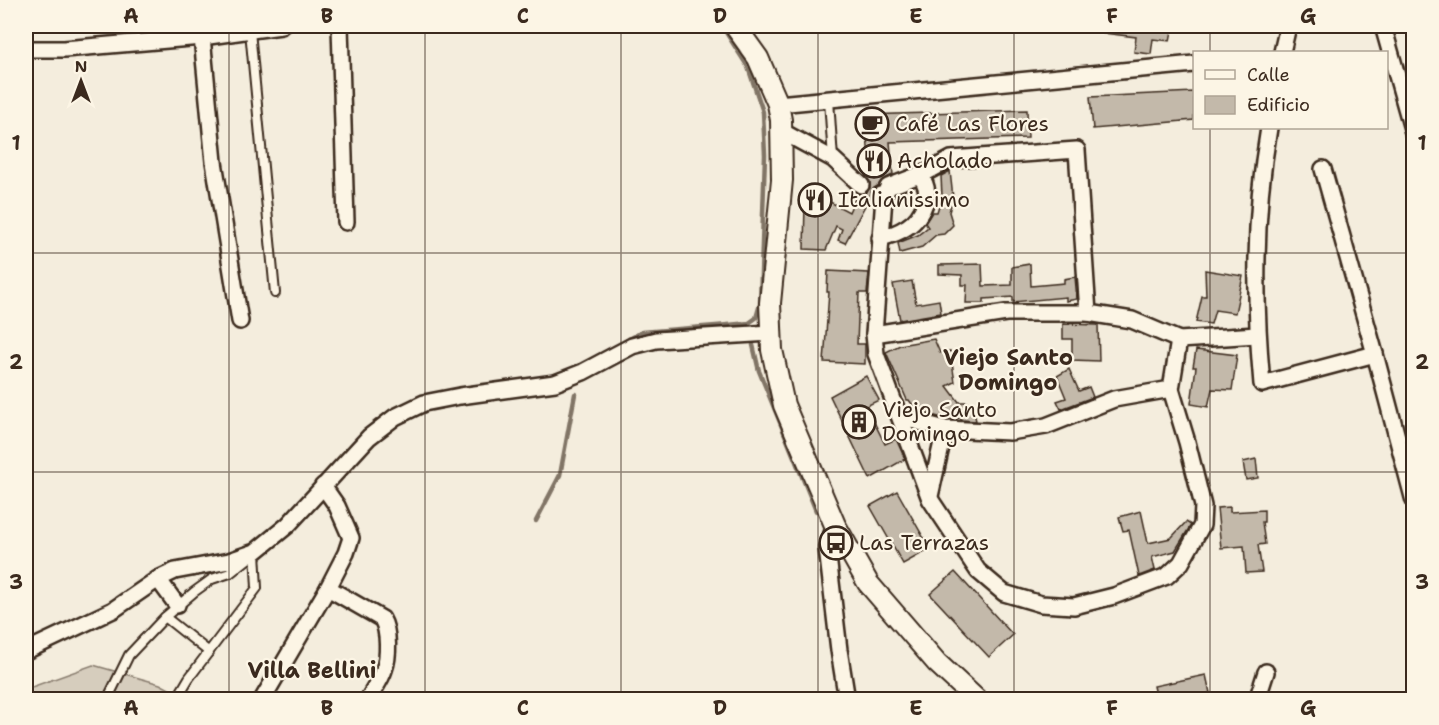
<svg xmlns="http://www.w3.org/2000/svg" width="1439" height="725" viewBox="0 0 1439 725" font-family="'Shantell Sans',sans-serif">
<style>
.green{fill:#d6cdbd;stroke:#887c6e;stroke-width:1.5}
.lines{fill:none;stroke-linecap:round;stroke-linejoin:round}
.stream{stroke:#817466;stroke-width:4.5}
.building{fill:#c3b9aa;stroke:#3b2a1e;stroke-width:1.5}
.service-casing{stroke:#3b2a1e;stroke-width:12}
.minor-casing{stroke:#3b2a1e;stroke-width:20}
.tertiary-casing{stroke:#3b2a1e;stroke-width:24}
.service{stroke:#fcf5e5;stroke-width:8}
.minor{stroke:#fcf5e5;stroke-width:15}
.tertiary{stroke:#fcf5e5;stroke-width:20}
.grid{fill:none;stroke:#3b2a1e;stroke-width:1.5;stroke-opacity:0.55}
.labels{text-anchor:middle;stroke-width:4.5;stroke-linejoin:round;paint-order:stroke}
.poi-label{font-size:21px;fill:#3b2a1e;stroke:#fcf5e5;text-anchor:start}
.neighbourhood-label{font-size:22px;font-weight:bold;fill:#3b2a1e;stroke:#fcf5e5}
.neatline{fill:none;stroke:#3b2a1e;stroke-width:2}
.grid-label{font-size:20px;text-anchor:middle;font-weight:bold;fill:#3b2a1e}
</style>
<rect width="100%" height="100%" fill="#f4eddd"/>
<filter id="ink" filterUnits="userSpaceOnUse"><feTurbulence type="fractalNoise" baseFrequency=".0167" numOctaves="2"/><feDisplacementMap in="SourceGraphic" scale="12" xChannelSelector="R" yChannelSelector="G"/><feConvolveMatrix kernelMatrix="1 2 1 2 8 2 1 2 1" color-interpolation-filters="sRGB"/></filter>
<g filter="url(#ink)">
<path class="green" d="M 93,665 L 160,684 L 188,699 L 26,700 L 26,689 Z"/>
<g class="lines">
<g class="stream">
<path d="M 626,341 L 642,332 L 728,325 L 749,323 L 756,318 L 760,304 L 765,155 L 763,112 L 748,67 L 722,26"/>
<path d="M 753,345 L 759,371 L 816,511"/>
<path d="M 536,521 L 560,475 L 575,394"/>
</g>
</g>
<g class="building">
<path d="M 1104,26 L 1173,26 L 1170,41 L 1153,39 L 1151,54 L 1134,52 L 1136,37 L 1104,33 Z"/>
<path d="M 1194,92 L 1194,120 L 1093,129 L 1090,97 Z"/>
<path d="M 1027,110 L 1028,138 L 890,142 L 893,175 L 882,180 L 878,186 L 872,190 L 870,196 L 874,205 L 867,202 L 845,243 L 838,240 L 842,229 L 836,226 L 826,250 L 804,249 L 805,204 L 815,194 L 849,212 L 857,194 L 864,194 L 870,188 L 870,182 L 866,176 L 870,168 L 865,115 Z"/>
<path d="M 950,171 L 953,198 L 949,212 L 953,225 L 944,234 L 936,235 L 922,247 L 900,253 L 898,243 L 918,235 L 928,227 L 925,223 L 932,212 L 937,212 L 942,196 L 941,176 Z"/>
<path d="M 982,264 L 983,286 L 1012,285 L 1012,267 L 1030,264 L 1031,286 L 1064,283 L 1064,279 L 1075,277 L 1077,299 L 1066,301 L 1066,297 L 1013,302 L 1013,297 L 984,299 L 984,303 L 966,303 L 967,285 L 962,285 L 962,275 L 939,274 L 939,265 Z"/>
<path d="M 1205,270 L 1243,276 L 1235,313 L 1215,310 L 1211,324 L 1196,322 L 1202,296 L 1206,296 Z"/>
<path d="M 828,271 L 869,273 L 867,293 L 859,293 L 857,344 L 865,344 L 865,364 L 824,362 L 829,292 L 827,292 Z"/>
<path d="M 912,281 L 916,304 L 939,300 L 941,313 L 900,320 L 893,284 Z"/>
<path d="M 1063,324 L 1098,325 L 1099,361 L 1072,360 L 1072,339 L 1063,339 Z"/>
<path d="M 934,339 L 940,353 L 950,351 L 955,382 L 947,386 L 959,402 L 967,402 L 967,409 L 974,411 L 976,421 L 961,420 L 961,417 L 955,420 L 946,419 L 917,411 L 909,400 L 907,400 L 886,352 L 900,345 Z"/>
<path d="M 1196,350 L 1237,355 L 1232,390 L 1212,389 L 1208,407 L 1191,404 L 1196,367 L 1193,367 Z"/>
<path d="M 1069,369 L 1079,391 L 1089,387 L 1093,397 L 1061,409 L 1057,401 L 1066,398 L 1057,376 Z"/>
<path d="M 866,376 L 879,400 L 866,406 L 885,444 L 896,439 L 905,459 L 870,479 L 830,396 Z"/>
<path d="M 1256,459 L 1258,478 L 1246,480 L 1243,462 Z"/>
<path d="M 897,491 L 930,549 L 903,564 L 870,506 Z"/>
<path d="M 1230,507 L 1230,512 L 1264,510 L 1264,522 L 1262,522 L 1265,544 L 1258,545 L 1262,572 L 1246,573 L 1244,546 L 1221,548 L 1217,508 Z"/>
<path d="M 1141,511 L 1148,543 L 1171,538 L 1186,522 L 1191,525 L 1175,551 L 1152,557 L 1155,570 L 1139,576 L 1129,530 L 1123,531 L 1119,517 Z"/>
<path d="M 955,572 L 1013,635 L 989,657 L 930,594 Z"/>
<path d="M 1206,675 L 1210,693 L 1182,699 L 1157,699 L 1154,686 Z"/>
</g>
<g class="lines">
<g class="service-casing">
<g id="service">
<path d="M 250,31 L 275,293"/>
<path d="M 829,100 L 833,159"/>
<path d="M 165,617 L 209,652"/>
<path d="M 107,700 L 129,655 L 165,617 L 194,592 L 212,579 L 230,573 L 249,558"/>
<path d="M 176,700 L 189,678 L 257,588 L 255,552"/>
</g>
</g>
<g class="minor-casing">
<g id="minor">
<path d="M 340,26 L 346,222"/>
<path d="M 1383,26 L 1414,136"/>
<path d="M 202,37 L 214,162 L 240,321"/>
<path d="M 26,49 L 64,49 L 202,37 L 281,26"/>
<path d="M 1282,52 L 1288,26"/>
<path d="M 778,104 L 1194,64"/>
<path d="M 1269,128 C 1254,213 1254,298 1262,384 L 1375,354"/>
<path d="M 783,132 L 833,159 L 861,185"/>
<path d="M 1323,169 L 1375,354 L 1414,501"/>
<path d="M 880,195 L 884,197 L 874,334 L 876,354 L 930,499 L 978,571 L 1004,593 L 1041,604 L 1074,606 L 1114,596 L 1167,576 L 1181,563 L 1202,525 L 1203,506 L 1187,442 L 1171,389 L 1179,340"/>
<path d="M 884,197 L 888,187 L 927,172 L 951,159 L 1077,150 L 1088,313"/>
<path d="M 880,238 C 889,236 898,233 907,227 C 923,217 936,189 918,175"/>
<path d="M 874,334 L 1006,313 L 1088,313 L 1132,320 L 1179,340 L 1257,335"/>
<path d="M 900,417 L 945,429 L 1010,432 L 1046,426 L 1114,399 L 1171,389"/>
<path d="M 930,496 L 945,429"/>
<path d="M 835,525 L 827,548 L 839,650 L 847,700"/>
<path d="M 158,579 L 177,605"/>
<path d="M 328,588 L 382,619 C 389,631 389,657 384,670 C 381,680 373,690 368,700"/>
<path d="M 26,651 L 113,610 L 158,579 L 175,571 L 229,561 L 255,552 L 288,525 L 369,437 L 395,417 L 424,403 L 460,396 L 555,383 L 583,372 L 632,346 L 656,340 L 771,333"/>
<path d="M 262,700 L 328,588 L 346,553 L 351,538 L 337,506 L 323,486"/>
<path d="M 1257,700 L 1266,672"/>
</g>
</g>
<g class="tertiary-casing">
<path id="tertiary" d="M 735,26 L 758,58 L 778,104 L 781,120 L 782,180 L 770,303 L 772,350 L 784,405 L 835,525 L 868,583 L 937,663 L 977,700"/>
</g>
<use href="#service" class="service"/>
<use href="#minor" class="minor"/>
<use href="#tertiary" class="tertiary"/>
</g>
</g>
<path class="grid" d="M 229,26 L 229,700M 425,26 L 425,700M 621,26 L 621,700M 818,26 L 818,700M 1014,26 L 1014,700M 1210,26 L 1210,52M 1210,128 L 1210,700M 26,253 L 1414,253M 26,472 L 1414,472"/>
<defs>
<g id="cafe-ring" transform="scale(1.725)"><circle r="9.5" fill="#fcf5e5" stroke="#3b2a1e" stroke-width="1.5"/><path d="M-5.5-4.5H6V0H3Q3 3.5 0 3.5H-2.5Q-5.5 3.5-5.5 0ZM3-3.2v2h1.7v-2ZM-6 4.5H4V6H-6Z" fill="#3b2a1e"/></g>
<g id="restaurant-ring" transform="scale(1.725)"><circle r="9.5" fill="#fcf5e5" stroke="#3b2a1e" stroke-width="1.5"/><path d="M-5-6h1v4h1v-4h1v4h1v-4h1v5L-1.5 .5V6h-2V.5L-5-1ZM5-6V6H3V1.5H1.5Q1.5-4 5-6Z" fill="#3b2a1e"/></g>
<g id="building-ring" transform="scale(1.725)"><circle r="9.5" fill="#fcf5e5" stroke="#3b2a1e" stroke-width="1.5"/><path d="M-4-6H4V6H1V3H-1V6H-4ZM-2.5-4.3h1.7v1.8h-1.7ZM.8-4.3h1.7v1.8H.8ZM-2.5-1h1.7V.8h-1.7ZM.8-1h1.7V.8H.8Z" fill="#3b2a1e"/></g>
<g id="bus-ring" transform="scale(1.725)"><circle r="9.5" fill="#fcf5e5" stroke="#3b2a1e" stroke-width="1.5"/><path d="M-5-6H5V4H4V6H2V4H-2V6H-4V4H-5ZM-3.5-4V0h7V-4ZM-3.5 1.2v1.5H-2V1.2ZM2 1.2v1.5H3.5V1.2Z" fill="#3b2a1e"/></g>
</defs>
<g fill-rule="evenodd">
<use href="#cafe-ring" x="872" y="124"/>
<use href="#restaurant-ring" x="874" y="161"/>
<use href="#restaurant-ring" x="815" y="200"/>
<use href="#building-ring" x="859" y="422"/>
<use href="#bus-ring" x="836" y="543"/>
</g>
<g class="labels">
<g class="poi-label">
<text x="895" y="131">Café Las Flores</text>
<text x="897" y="168">Acholado</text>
<text x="838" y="207">Italianissimo</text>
<text x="882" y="417">Viejo Santo<tspan x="882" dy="24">Domingo</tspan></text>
<text x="859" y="550">Las Terrazas</text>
</g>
<g class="neighbourhood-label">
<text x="1008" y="365">Viejo Santo<tspan x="1008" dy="25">Domingo</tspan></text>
<text x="312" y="678">Villa Bellini</text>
</g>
</g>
<rect width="1439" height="725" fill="none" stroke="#fcf5e5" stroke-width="66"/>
<rect x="1193" y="51" width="195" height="78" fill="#fcf5e5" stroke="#afa495" stroke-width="1.5"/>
<rect x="1205" y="70" width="30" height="9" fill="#fcf5e5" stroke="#afa495" stroke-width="1.5"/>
<text x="1247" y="81" font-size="18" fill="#3b2a1e">Calle</text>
<rect x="1205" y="96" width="30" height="18" fill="#c3b9aa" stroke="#afa495" stroke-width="1.5"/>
<text x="1247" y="111" font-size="18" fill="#3b2a1e">Edificio</text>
<g transform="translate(81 81)" stroke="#fcf5e5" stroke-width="4.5" paint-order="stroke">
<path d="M0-4.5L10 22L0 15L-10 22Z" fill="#3b2a1e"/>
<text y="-9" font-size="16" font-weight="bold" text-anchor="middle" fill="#3b2a1e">N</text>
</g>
<rect x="33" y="33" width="1373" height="659" class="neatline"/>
<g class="grid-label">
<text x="131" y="23">A</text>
<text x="327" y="23">B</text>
<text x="523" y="23">C</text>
<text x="720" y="23">D</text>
<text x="916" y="23">E</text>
<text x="1112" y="23">F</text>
<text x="1308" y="23">G</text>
<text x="16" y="150">1</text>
<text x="1422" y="150">1</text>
<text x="16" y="369">2</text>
<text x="1422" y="369">2</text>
<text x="16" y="589">3</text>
<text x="1422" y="589">3</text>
<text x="131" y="715">A</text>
<text x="327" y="715">B</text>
<text x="523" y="715">C</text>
<text x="720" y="715">D</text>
<text x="916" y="715">E</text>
<text x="1112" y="715">F</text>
<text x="1308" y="715">G</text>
</g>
</svg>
